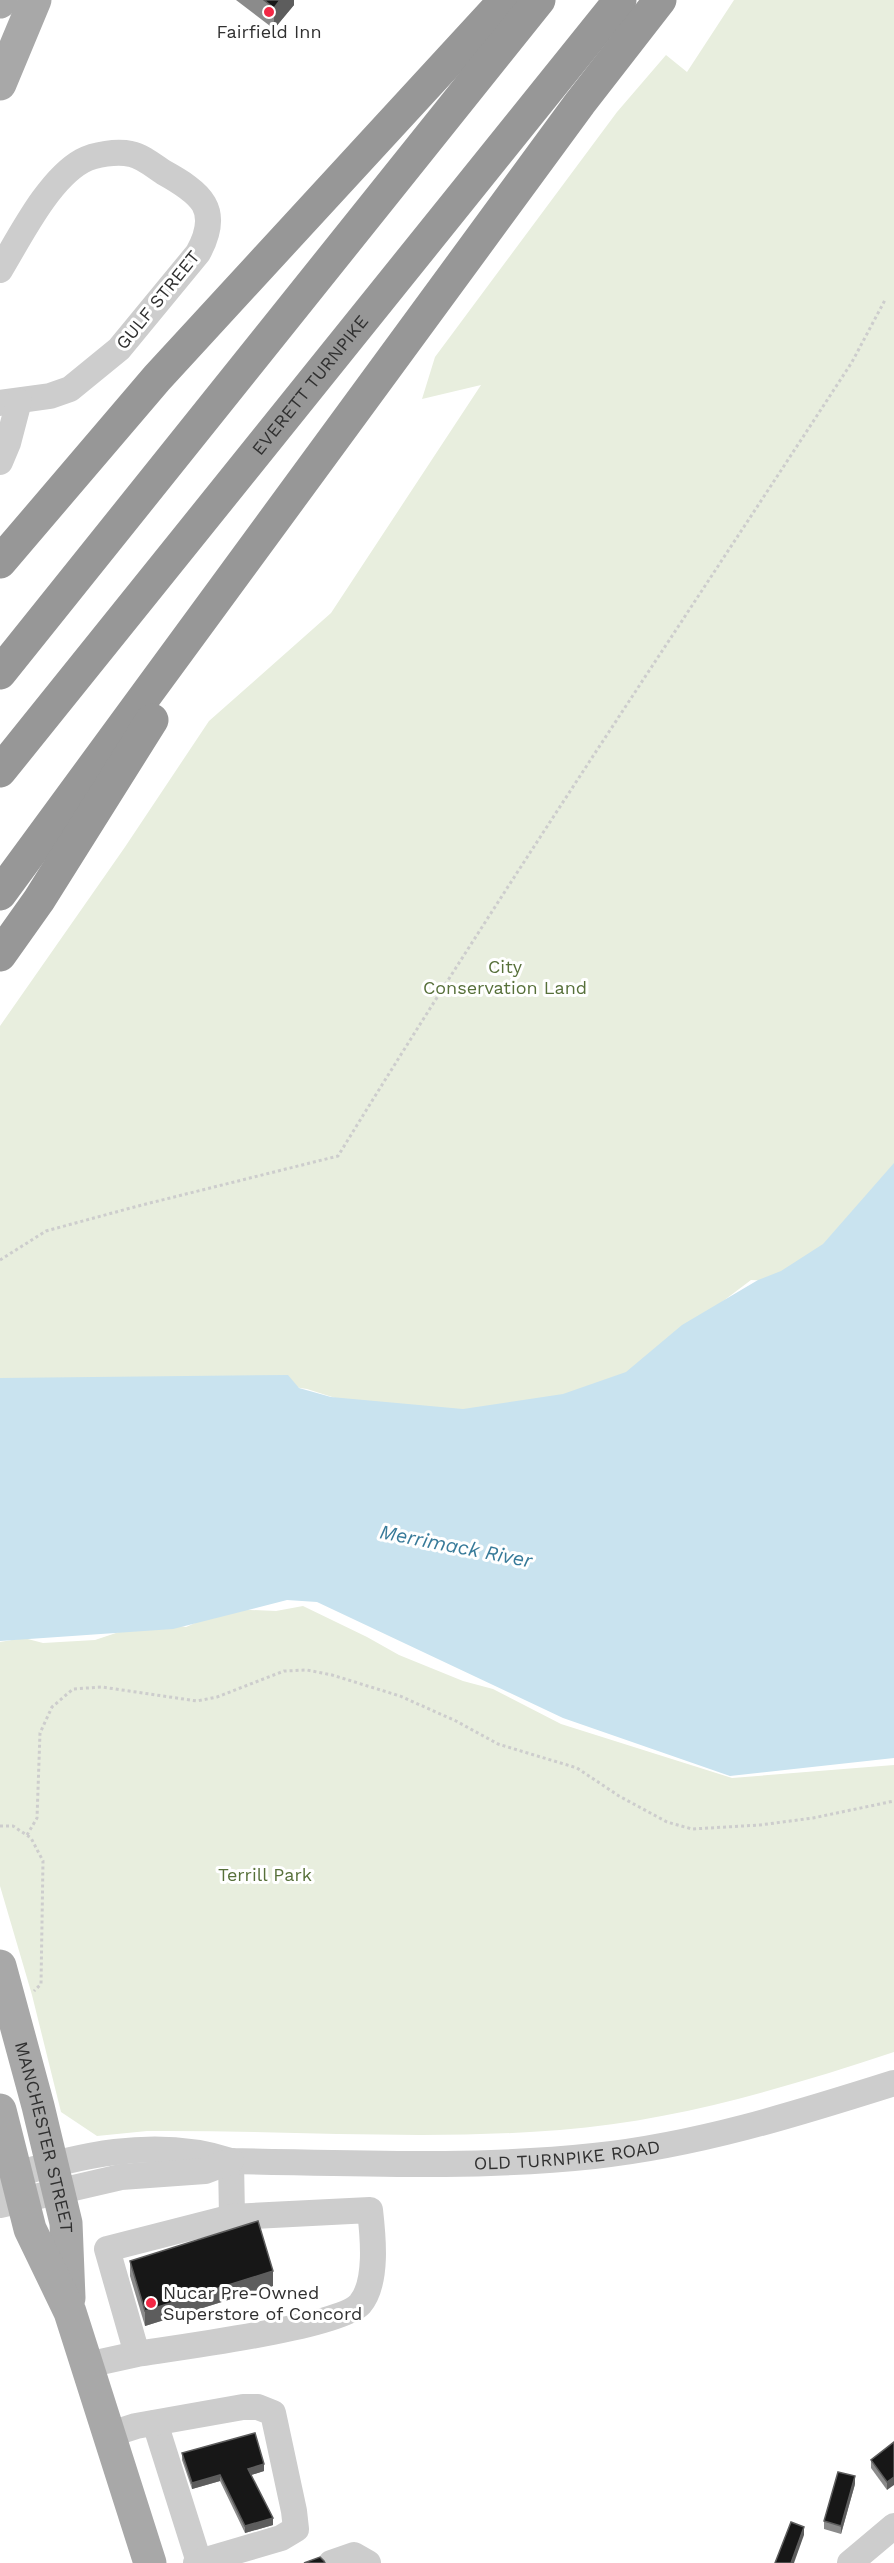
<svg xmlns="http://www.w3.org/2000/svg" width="894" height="2563" viewBox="0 0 894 2563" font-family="'Work Sans',sans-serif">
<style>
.green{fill:#e8eede}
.water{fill:#c9e3ef}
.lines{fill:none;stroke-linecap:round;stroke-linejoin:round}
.path{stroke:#cdcdcd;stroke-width:3;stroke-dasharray:3 3;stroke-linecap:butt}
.minor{stroke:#cdcdcd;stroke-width:26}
.major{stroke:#a8a8a8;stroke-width:33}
.highway{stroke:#979797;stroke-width:33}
.wall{fill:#8b8b8b}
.shaded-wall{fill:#5d5d5d}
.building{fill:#171717;stroke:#5d5d5d;stroke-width:1.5}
.poi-dot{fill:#f22845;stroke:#fff;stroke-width:2}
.labels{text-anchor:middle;stroke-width:6;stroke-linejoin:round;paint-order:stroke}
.poi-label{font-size:18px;fill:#303030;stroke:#fff}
.street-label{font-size:18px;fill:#303030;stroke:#fff}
.park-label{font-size:18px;fill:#57703a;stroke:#fff}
.water-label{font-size:20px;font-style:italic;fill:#377a99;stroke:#fff}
</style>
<rect width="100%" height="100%" fill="#fff"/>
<g class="green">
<path d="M 734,0 L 894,0 L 894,1196 L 780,1281 L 751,1280 L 698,1320 L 640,1368 L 520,1422 L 373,1410 L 307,1389 L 250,1380 L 0,1378 L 0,1026 L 125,847 L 209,721 L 331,613 L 481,385 L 422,399 L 435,357 L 617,112 L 666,55 L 687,72 Z"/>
<path d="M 303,1606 L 367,1637 L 399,1655 L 463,1681 L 493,1689 L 561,1724 L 732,1778 L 894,1765 L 894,2052 C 785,2088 675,2121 560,2130 C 423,2141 285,2130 147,2131 L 97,2136 L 61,2112 L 32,1995 L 0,1886 L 0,1642 L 24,1638 L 43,1643 L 95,1640 L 122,1631 L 167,1624 L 186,1627 L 227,1609 L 276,1611 Z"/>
</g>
<path class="water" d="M 894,1163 L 894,1758 L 730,1776 L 563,1718 L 317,1602 L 287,1600 L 173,1629 L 0,1641 L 0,1378 L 288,1375 L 299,1388 L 331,1397 L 463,1409 L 563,1394 L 626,1372 L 682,1325 L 758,1280 L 781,1271 L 823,1244 Z"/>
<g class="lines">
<g class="path">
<path d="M 0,1260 L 46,1231 L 138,1206 L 338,1156 C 503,887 680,626 852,362 L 885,300"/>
<path d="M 0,1826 L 13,1826 L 31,1838 L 43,1861 L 41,1984 L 34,1991"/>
<path d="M 27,1835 L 37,1818 L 40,1733 L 52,1707 L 73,1689 L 102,1687 L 197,1701 L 217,1697 L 284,1671 L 307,1670 L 332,1675 L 400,1696 L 456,1721 L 498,1744 L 577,1768 L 619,1796 L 667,1822 L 692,1829 L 760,1825 L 813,1818 L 894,1801"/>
</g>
<g class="minor">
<path d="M 0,270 C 20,237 48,180 82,161 C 95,154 117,151 131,154 C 142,156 154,166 163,172 C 201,193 222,209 198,253 L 119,349 L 70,389 L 50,396 L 0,403"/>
<path d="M 0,462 L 8,443 L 19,401"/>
<path d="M 231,2161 L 232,2217"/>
<path id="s1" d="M 0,2179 C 76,2156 154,2136 231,2161 C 352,2163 474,2169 594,2156 C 697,2145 796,2114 894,2083"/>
<path d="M 0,2205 L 121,2177 L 205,2171 L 231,2161"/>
<path d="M 87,2365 L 137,2354 L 107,2249 L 232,2217 L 370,2210 C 373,2236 378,2283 360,2304 C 339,2327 175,2348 137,2354"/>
<path d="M 155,2423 L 199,2562"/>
<path d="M 108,2435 L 136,2426 L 243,2407 L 258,2407 L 273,2413 L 294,2511 L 296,2529 L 281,2538 L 196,2563"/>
<path d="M 331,2563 L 354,2555 L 368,2563"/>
<path d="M 850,2563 L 894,2526"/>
</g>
<g class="major">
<path d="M 0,2 L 1,0"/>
<path d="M 0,84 L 35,0"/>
<path id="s2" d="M 0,1966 L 38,2106 L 66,2223 L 69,2298"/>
<path d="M 0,2110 L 30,2229 L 70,2312 L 150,2563"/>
</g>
<g class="highway">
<path d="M 0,562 L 157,378 L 505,0"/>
<path d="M 0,673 L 539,0"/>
<path id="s3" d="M 0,771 L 620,0"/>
<path d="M 0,894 L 580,103 L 660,0"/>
<path d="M 0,955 L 39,900 L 152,720"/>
</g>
</g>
<g class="wall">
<path d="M 236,0 L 294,0 L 294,5 L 274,29 Z"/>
<path d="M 130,2261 L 273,2286 L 145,2326 L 130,2276 Z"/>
<path d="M 894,2442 L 887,2490 L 871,2468 L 871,2460 Z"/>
<path d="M 182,2453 L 264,2471 L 251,2475 L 273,2525 L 245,2533 L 220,2481 L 192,2489 L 182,2460 Z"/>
<path d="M 855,2484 L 841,2534 L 824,2529 L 824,2521 Z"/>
</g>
<g class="shaded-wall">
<path d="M 280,0 L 294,0 L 294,5 L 274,29 L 274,8 Z"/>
<path d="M 273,2271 L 273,2286 L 145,2326 L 145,2311 Z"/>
<path d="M 264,2464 L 264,2471 L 248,2476 L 248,2469 Z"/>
<path d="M 220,2475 L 220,2481 L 192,2489 L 192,2483 Z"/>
<path d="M 855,2476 L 855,2484 L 841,2534 L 841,2526 Z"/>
<path d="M 894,2477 L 894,2485 L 887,2490 L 887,2482 Z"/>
<path d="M 273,2518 L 273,2525 L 245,2533 L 245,2526 Z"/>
<path d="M 804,2527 L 804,2535 L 794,2563 L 791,2563 Z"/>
</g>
<g class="building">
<path d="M 264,0 L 280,0 L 274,8 Z"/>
<path d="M 258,2221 L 273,2271 L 145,2311 L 130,2261 Z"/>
<path d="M 255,2433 L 264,2464 L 248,2469 L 273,2518 L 245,2526 L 220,2475 L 192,2483 L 182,2453 Z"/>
<path d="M 894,2442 L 894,2477 L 887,2482 L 871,2460 Z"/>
<path d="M 838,2472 L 855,2476 L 841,2526 L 824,2521 Z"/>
<path d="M 791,2522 L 804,2527 L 791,2563 L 775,2563 Z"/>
<path d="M 320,2557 L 324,2561 L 325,2563 L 304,2563 Z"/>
</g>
<g class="poi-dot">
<circle cx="269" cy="12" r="6"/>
<circle cx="151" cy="2303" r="6"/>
</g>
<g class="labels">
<g class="poi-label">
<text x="269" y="38">Fairfield Inn</text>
<text x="163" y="2299" text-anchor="start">Nucar Pre-Owned<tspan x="163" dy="21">Superstore of Concord</tspan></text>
</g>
<g class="street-label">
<text transform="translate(158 300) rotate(-51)" y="6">GULF STREET</text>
<text dy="6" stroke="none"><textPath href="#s3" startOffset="495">EVERETT TURNPIKE</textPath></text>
<text dy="6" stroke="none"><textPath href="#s2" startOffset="177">MANCHESTER STREET</textPath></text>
<text dy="6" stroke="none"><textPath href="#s1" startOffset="572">OLD TURNPIKE ROAD</textPath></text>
</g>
<g class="park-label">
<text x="505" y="973">City<tspan x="505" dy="21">Conservation Land</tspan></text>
<text x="265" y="1881">Terrill Park</text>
</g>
<g class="water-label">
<text transform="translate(456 1546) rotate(11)" y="7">Merrimack River</text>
</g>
</g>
</svg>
